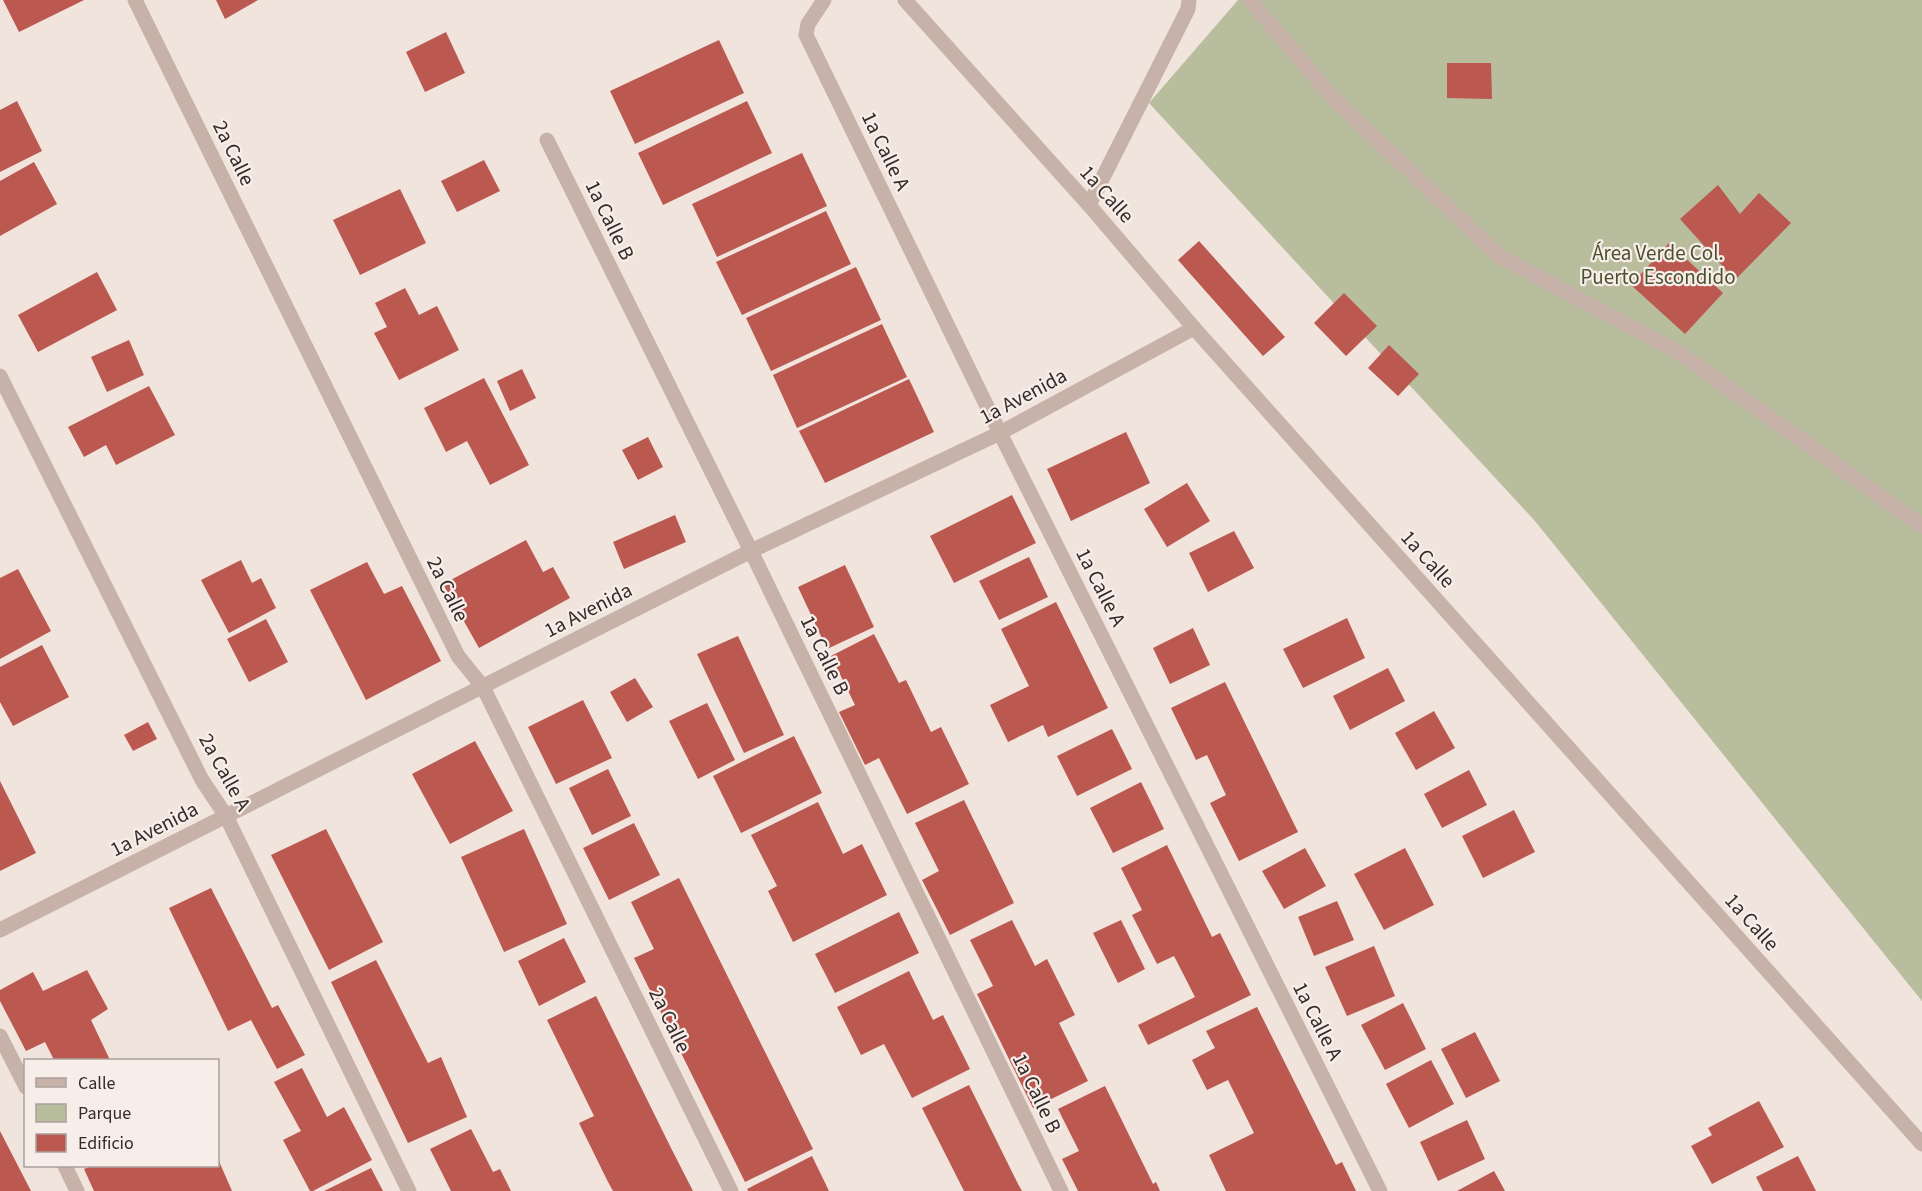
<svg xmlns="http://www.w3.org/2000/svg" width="1922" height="1191" viewBox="0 0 1922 1191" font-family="'Source Sans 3',sans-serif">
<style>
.green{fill:#b8bd9e}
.building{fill:#bb5850}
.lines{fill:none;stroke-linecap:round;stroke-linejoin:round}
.minor{stroke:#c7b2aa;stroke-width:15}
.labels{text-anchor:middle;stroke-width:4.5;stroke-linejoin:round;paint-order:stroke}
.street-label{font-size:21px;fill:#352b29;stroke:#f8eee9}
.park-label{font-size:21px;fill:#4a512f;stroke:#f8eee9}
</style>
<rect width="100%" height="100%" fill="#f0e4dd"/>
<path class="green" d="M 1238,0 L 1922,0 L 1922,1001 L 1535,521 L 1149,103 Z"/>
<g class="building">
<path d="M 3,0 L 84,0 L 19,32 Z"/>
<path d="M 216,0 L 258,0 L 225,19 Z"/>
<path d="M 446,32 L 465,73 L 425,92 L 406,52 Z"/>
<path d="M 719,40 L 744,93 L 635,144 L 610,91 Z"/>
<path d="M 1447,63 L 1491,63 L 1492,99 L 1447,98 Z"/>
<path d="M 17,101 L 42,151 L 0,172 L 0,110 Z"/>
<path d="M 747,101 L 772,153 L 663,205 L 638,153 Z"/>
<path d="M 802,153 L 827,206 L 717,257 L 692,204 Z"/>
<path d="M 484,160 L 500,191 L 457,212 L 441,181 Z"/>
<path d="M 34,162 L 57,204 L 0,236 L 0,181 Z"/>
<path d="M 1718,185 L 1740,214 L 1759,193 L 1791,223 L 1735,280 L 1680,219 Z"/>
<path d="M 400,189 L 426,243 L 360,275 L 333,220 Z"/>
<path d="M 826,211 L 851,264 L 742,315 L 716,262 Z"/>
<path d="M 1199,241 L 1285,337 L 1263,356 L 1178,260 Z"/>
<path d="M 1669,243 L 1723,293 L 1685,334 L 1631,285 Z"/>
<path d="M 856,267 L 881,320 L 771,371 L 746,318 Z"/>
<path d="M 97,272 L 117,310 L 38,352 L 18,315 Z"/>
<path d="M 405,288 L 419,315 L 437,306 L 459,350 L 399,380 L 374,333 L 387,327 L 375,303 Z"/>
<path d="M 1344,293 L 1377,326 L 1346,356 L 1314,323 Z"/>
<path d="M 882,324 L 907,377 L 797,428 L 773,375 Z"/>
<path d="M 129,340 L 144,375 L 107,392 L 91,357 Z"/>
<path d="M 1389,345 L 1419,374 L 1398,396 L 1368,368 Z"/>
<path d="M 522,369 L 536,398 L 510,411 L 497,381 Z"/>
<path d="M 484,378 L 529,465 L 490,485 L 467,441 L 446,452 L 424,408 Z"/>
<path d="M 909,379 L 934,432 L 825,483 L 799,431 Z"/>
<path d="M 149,386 L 175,435 L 116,465 L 106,445 L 84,457 L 68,427 Z"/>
<path d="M 1126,432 L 1150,483 L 1071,521 L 1047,469 Z"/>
<path d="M 648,437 L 663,467 L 638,480 L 622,450 Z"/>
<path d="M 1187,483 L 1210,521 L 1167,547 L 1144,509 Z"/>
<path d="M 1012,495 L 1036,543 L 954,583 L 930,536 Z"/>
<path d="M 675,515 L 686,542 L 624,569 L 613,542 Z"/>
<path d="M 1234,531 L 1254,568 L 1208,592 L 1189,553 Z"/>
<path d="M 526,540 L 543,572 L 553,567 L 570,598 L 479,648 L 443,584 Z"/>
<path d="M 1029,557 L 1048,597 L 999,620 L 979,581 Z"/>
<path d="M 241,560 L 252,583 L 261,578 L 276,608 L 229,633 L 201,580 Z"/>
<path d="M 367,562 L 384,594 L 402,586 L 441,661 L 366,700 L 310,590 Z"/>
<path d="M 845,565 L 874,627 L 827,649 L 798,587 Z"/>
<path d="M 18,569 L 51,631 L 0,659 L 0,578 Z"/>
<path d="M 1056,602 L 1108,708 L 1048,737 L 1043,725 L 1008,742 L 990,705 L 1029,686 L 1001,629 Z"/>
<path d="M 1347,618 L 1365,658 L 1303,688 L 1283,649 Z"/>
<path d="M 266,619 L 288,662 L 249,682 L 227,639 Z"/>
<path d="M 1193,628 L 1210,665 L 1170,684 L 1153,648 Z"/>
<path d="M 874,634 L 899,683 L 906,680 L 931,732 L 941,727 L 969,784 L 907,814 L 879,758 L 865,765 L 839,712 L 855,705 L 831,656 Z"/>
<path d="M 738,636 L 784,735 L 744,753 L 697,654 Z"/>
<path d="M 42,645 L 69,697 L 13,726 L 0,702 L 0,667 Z"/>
<path d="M 1388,668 L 1405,701 L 1350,730 L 1333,696 Z"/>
<path d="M 635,678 L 653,707 L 627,722 L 610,692 Z"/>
<path d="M 1225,682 L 1298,832 L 1239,861 L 1210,803 L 1226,795 L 1207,755 L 1196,760 L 1171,708 Z"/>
<path d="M 583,700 L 612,758 L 556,784 L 528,727 Z"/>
<path d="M 707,703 L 735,760 L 698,779 L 669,721 Z"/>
<path d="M 1434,711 L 1455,748 L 1416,770 L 1395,733 Z"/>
<path d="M 148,722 L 157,739 L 133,751 L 124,735 Z"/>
<path d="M 1112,729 L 1132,769 L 1077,796 L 1057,756 Z"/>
<path d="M 794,736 L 822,793 L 741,833 L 713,776 Z"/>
<path d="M 475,741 L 513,811 L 450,844 L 412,774 Z"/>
<path d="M 608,769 L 631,816 L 592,835 L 569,788 Z"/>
<path d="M 1469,770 L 1487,805 L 1442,828 L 1424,794 Z"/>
<path d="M 0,781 L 36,853 L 0,871 Z"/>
<path d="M 1141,782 L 1164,829 L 1113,853 L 1090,808 Z"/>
<path d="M 964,800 L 1014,903 L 950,935 L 922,880 L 939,871 L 915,823 Z"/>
<path d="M 818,802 L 843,854 L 862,844 L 887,895 L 793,942 L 768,891 L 777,886 L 751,835 Z"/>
<path d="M 1514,810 L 1535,852 L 1483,878 L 1462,836 Z"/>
<path d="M 634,823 L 660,875 L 609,900 L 583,848 Z"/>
<path d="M 326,829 L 383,942 L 329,970 L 271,855 Z"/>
<path d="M 524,829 L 567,924 L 504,952 L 461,857 Z"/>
<path d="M 1167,845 L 1212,937 L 1220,933 L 1251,995 L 1148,1045 L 1138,1025 L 1195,997 L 1174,956 L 1157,964 L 1132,915 L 1142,910 L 1121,868 Z"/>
<path d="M 1305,848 L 1326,886 L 1284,909 L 1262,871 Z"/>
<path d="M 1405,848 L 1434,905 L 1384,930 L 1354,874 Z"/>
<path d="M 679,878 L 813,1149 L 745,1182 L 634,958 L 654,949 L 631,902 Z"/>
<path d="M 211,888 L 272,1008 L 278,1005 L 305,1055 L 277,1069 L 251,1020 L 228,1031 L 169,908 Z"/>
<path d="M 1337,901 L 1354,940 L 1314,956 L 1298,917 Z"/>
<path d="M 899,912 L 919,953 L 835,993 L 815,954 Z"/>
<path d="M 1012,920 L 1035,966 L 1047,959 L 1075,1015 L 1059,1023 L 1088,1081 L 1033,1108 L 977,994 L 993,986 L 970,940 Z"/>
<path d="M 1121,920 L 1145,969 L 1118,983 L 1093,933 Z"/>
<path d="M 564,938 L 586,982 L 539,1006 L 518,961 Z"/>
<path d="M 1374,946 L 1395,996 L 1347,1016 L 1325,967 Z"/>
<path d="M 376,960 L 428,1063 L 441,1057 L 467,1117 L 408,1143 L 331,982 Z"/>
<path d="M 87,970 L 108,1009 L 91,1020 L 110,1060 L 54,1060 L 45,1042 L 26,1051 L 0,1001 L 0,990 L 33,972 L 43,991 Z"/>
<path d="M 909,971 L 933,1020 L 943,1015 L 970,1069 L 912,1098 L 884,1044 L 861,1055 L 837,1007 Z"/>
<path d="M 596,996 L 671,1148 L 693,1191 L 613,1191 L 607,1180 L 579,1123 L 594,1116 L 547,1020 Z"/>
<path d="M 1403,1003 L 1426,1049 L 1385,1070 L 1361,1025 Z"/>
<path d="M 1257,1007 L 1336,1165 L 1342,1162 L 1356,1191 L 1226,1191 L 1209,1155 L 1254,1133 L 1228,1080 L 1207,1090 L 1192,1060 L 1215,1048 L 1206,1031 Z"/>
<path d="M 1475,1032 L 1500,1081 L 1466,1098 L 1441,1049 Z"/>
<path d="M 1431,1060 L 1454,1104 L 1409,1128 L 1386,1084 Z"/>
<path d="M 302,1068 L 327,1117 L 344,1107 L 372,1160 L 313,1191 L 310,1191 L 283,1140 L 301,1131 L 274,1082 Z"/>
<path d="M 969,1085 L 1018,1184 L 1022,1191 L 964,1191 L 922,1108 Z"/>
<path d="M 1105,1086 L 1153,1184 L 1156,1182 L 1160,1191 L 1078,1191 L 1062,1159 L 1079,1151 L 1058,1109 Z"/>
<path d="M 1759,1101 L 1784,1147 L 1712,1184 L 1691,1146 L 1712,1135 L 1708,1128 Z"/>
<path d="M 1467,1120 L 1485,1159 L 1438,1181 L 1420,1142 Z"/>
<path d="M 471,1129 L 493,1172 L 500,1169 L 511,1191 L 451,1191 L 430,1149 Z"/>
<path d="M 0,1131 L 31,1191 L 0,1191 Z"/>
<path d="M 812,1156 L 829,1191 L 748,1191 L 747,1189 Z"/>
<path d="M 1798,1156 L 1816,1191 L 1763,1191 L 1756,1177 Z"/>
<path d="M 218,1159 L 232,1191 L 94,1191 L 84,1169 L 91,1166 L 218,1166 Z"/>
<path d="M 371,1168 L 383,1191 L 324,1191 Z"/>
<path d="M 1494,1171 L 1505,1191 L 1457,1191 Z"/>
</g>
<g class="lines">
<g class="minor">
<path d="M 135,0 L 458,656 L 483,687 L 731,1191"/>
<path d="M 824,0 L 808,24 L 806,35 L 1000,433 L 1380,1191"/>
<path d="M 905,0 L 1089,205 L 1194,328 L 1922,1144"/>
<path d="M 1250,0 L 1334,99 L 1499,256 L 1678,352 L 1922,526"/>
<path d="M 547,140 L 751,551 L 1061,1191"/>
<path d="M 1089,205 L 1188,9 L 1189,0"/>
<path d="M 0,376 L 202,780 L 226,816 L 409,1191"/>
<path d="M 0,930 L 751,551 L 1000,433 L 1194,328"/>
<path d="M 0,1036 L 26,1087"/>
<path d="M 65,1166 L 77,1191"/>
</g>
</g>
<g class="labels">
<g class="street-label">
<text transform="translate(886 151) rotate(64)" y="7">1a Calle A</text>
<text transform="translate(234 153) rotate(64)" y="7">2a Calle</text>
<text transform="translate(1107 194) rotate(48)" y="7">1a Calle</text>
<text transform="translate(610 220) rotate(64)" y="7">1a Calle B</text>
<text transform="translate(1023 396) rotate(-28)" y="7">1a Avenida</text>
<text transform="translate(1428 559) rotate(48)" y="7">1a Calle</text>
<text transform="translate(1101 587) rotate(63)" y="7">1a Calle A</text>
<text transform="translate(448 589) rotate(64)" y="7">2a Calle</text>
<text transform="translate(588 610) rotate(-27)" y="7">1a Avenida</text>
<text transform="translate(825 655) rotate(64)" y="7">1a Calle B</text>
<text transform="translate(225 772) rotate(61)" y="7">2a Calle A</text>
<text transform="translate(154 829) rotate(-27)" y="7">1a Avenida</text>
<text transform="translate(1752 922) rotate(48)" y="7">1a Calle</text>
<text transform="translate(670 1020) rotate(64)" y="7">2a Calle</text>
<text transform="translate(1318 1021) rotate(63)" y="7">1a Calle A</text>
<text transform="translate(1037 1093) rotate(64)" y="7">1a Calle B</text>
</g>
<g class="park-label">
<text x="1658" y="260">Área Verde Col.<tspan x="1658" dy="24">Puerto Escondido</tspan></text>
</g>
</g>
<rect x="24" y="1059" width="195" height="108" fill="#f8eee9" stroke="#aaa09c" stroke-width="1.5"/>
<rect x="36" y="1078" width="30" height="9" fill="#c7b2aa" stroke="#aaa09c" stroke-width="1.5"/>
<text x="78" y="1089" font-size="18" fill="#352b29">Calle</text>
<rect x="36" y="1104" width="30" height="18" fill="#b8bd9e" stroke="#aaa09c" stroke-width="1.5"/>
<text x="78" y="1119" font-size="18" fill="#352b29">Parque</text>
<rect x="36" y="1134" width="30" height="18" fill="#bb5850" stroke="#aaa09c" stroke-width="1.5"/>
<text x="78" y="1149" font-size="18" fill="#352b29">Edificio</text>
</svg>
